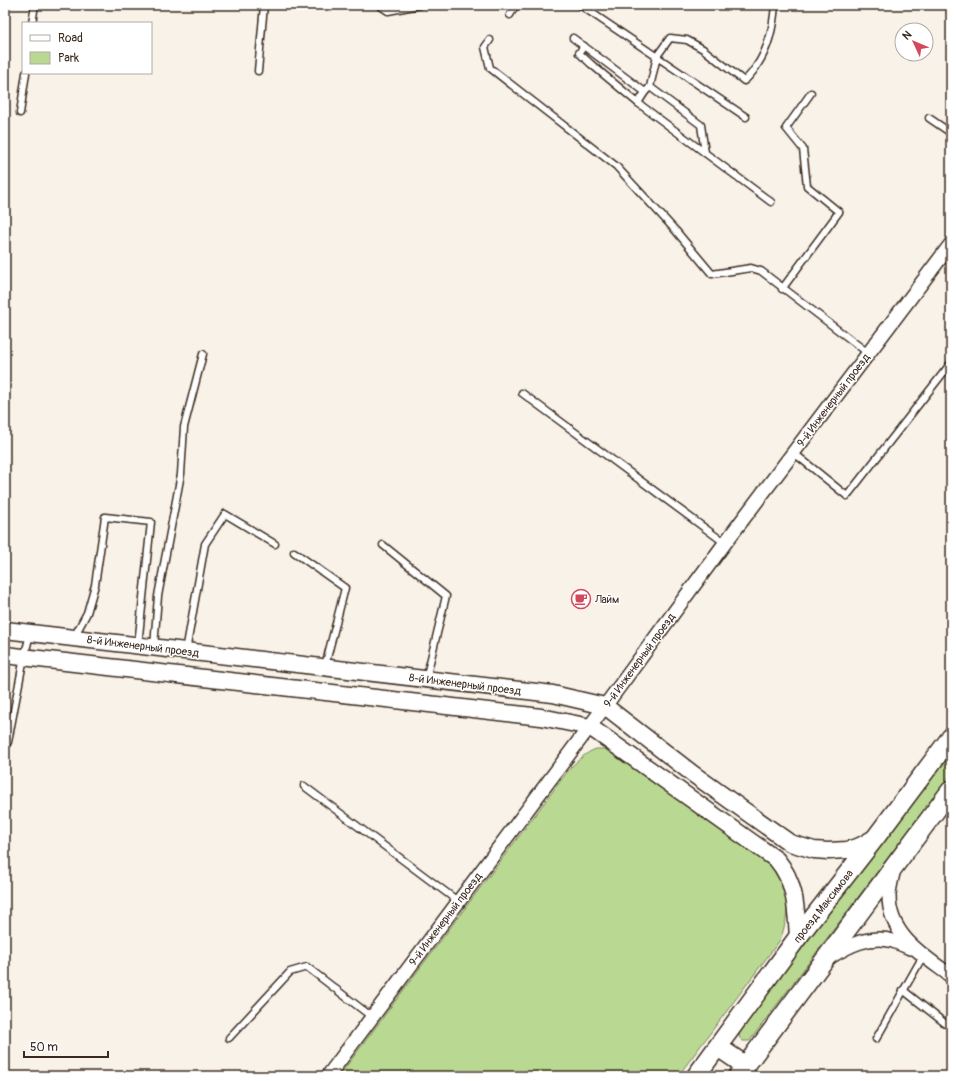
<svg xmlns="http://www.w3.org/2000/svg" width="956" height="1081" viewBox="0 0 956 1081" font-family="Pangolin,sans-serif">
<style>
.green{fill:#b9d992;stroke:#7a8258}
.lines{fill:none;stroke-linecap:round;stroke-linejoin:round}
.service-casing{stroke:#3b2a1e;stroke-width:9}
.minor-casing{stroke:#3b2a1e;stroke-width:16}
.tertiary-casing{stroke:#3b2a1e;stroke-width:19}
.secondary-casing{stroke:#3b2a1e;stroke-width:21}
.service{stroke:#fff;stroke-width:6}
.minor{stroke:#fff;stroke-width:13}
.tertiary{stroke:#fff;stroke-width:16}
.secondary{stroke:#fff;stroke-width:18}
.labels{text-anchor:middle;stroke-width:3;stroke-linejoin:round;paint-order:stroke}
.street-label{font-size:11px;fill:#3b2a1e;stroke:#fff}
.poi-label{font-size:11px;fill:#3b2a1e;stroke:#fff;text-anchor:start}
</style>
<rect width="100%" height="100%" fill="#f8f2e9"/>
<filter id="ink" filterUnits="userSpaceOnUse"><feTurbulence type="fractalNoise" baseFrequency=".025" numOctaves="2"/><feDisplacementMap in="SourceGraphic" scale="8" xChannelSelector="R" yChannelSelector="G"/><feConvolveMatrix kernelMatrix="1 2 1 2 8 2 1 2 1" color-interpolation-filters="sRGB"/></filter>
<g filter="url(#ink)">
<g class="green">
<path d="M 596,749 L 605,749 L 615,751 L 769,864 C 776,869 783,878 785,887 C 790,903 786,925 780,940 L 678,1076 L 339,1076 L 571,767 C 579,760 585,753 596,749 Z"/>
<path d="M 949,756 L 951,756 L 951,774 L 751,1039 L 749,1041 L 743,1041 L 739,1037 L 740,1031 L 946,757 Z"/>
</g>
<g class="lines">
<g class="service-casing">
<g id="service">
<path d="M 379,5 L 388,11 L 420,5"/>
<path d="M 580,5 L 746,117"/>
<path d="M 510,15 L 516,5"/>
<path d="M 32,23 L 35,5"/>
<path d="M 573,38 L 645,92"/>
<path d="M 490,40 L 485,47 L 490,68 L 616,166 L 676,231 L 712,274 L 751,268 L 761,271 L 868,353"/>
<path d="M 584,46 L 579,53 L 591,64 L 638,103 L 771,202"/>
<path d="M 258,71 L 264,5"/>
<path d="M 650,87 L 701,125 L 705,153"/>
<path d="M 638,103 L 645,92 L 650,87 L 657,56 L 670,38 L 687,40 L 703,49 L 744,81 C 749,77 752,73 756,67 C 769,48 773,28 775,5"/>
<path d="M 20,113 L 26,73"/>
<path d="M 929,118 L 951,133"/>
<path d="M 782,289 L 839,212 L 807,186 L 803,149 L 786,128 L 811,93"/>
<path d="M 522,393 L 725,543"/>
<path d="M 794,453 L 847,496 L 951,363"/>
<path d="M 383,545 L 446,596 L 426,679"/>
<path d="M 294,552 L 345,588 L 325,666"/>
<path d="M 74,637 L 87,613 L 95,585 L 105,517 L 151,522 L 138,645"/>
<path d="M 154,647 L 158,596 L 181,474 L 184,427 L 203,354"/>
<path d="M 186,651 L 205,544 L 225,514 L 275,544"/>
<path d="M 5,742 L 8,742 L 24,657 L 30,635"/>
<path d="M 304,786 L 459,902"/>
<path d="M 903,990 L 946,1024 L 951,1024"/>
<path d="M 229,1038 L 290,972 L 307,967 L 372,1017"/>
<path d="M 876,1039 L 923,956"/>
</g>
</g>
<g class="minor-casing">
<g id="minor">
<path d="M 894,869 C 892,878 889,888 889,896 C 889,936 923,955 951,976"/>
<path d="M 830,957 C 848,946 870,934 893,941 C 899,943 905,946 910,948"/>
<path d="M 328,1076 L 605,706 L 725,543 L 951,244"/>
</g>
</g>
<g class="tertiary-casing">
<g id="tertiary">
<path d="M 5,630 L 553,694 L 605,706 L 693,774 L 790,843 L 814,850 L 828,851 L 847,850 L 860,846 L 876,837"/>
<path d="M 5,655 L 541,717 L 590,727 L 777,860 C 796,883 796,908 798,937"/>
</g>
</g>
<g class="secondary-casing">
<g id="secondary">
<path d="M 718,1047 L 746,1066"/>
<path d="M 696,1076 L 798,937 L 876,837 L 951,737"/>
<path d="M 738,1076 L 951,790"/>
</g>
</g>
<use href="#service" class="service"/>
<use href="#minor" class="minor"/>
<use href="#tertiary" class="tertiary"/>
<use href="#secondary" class="secondary"/>
</g>
</g>
<defs>
<g id="cafe-ring" transform="scale(1)"><circle r="9.5" fill="#fff" stroke="#d1495b" stroke-width="1.5"/><path d="M-5.5-4.5H6V0H3Q3 3.5 0 3.5H-2.5Q-5.5 3.5-5.5 0ZM3-3.2v2h1.7v-2ZM-6 4.5H4V6H-6Z" fill="#d1495b"/></g>
</defs>
<g fill-rule="evenodd">
<use href="#cafe-ring" x="581" y="599"/>
</g>
<g class="labels">
<g class="street-label">
<text transform="translate(833 400) rotate(-53)" y="4">9-й Инженерный проезд</text>
<text transform="translate(143 646) rotate(7)" y="4">8-й Инженерный проезд</text>
<text transform="translate(639 660) rotate(-54)" y="4">9-й Инженерный проезд</text>
<text transform="translate(465 684) rotate(7)" y="4">8-й Инженерный проезд</text>
<text transform="translate(823 906) rotate(-52)" y="4">проезд Максимова</text>
<text transform="translate(445 919) rotate(-53)" y="4">9-й Инженерный проезд</text>
</g>
<g class="poi-label">
<text x="595" y="603">Лайм</text>
</g>
</g>
<rect width="956" height="1081" fill="none" stroke="#fff" stroke-width="20"/>
<rect x="10" y="10" width="936" height="1061" fill="none" stroke="#3b2a1e" stroke-width="1.5" filter="url(#ink)"/>
<rect x="22" y="22" width="130" height="52" fill="#ffffff" stroke="#b1aaa5"/>
<rect x="30" y="35" width="20" height="6" fill="#ffffff" stroke="#b1aaa5"/>
<text x="58" y="42" font-size="12" fill="#3b2a1e">Road</text>
<rect x="30" y="52" width="20" height="12" fill="#b9d992" stroke="#b1aaa5"/>
<text x="58" y="62" font-size="12" fill="#3b2a1e">Park</text>
<g transform="translate(914 42) rotate(314)"><circle r="19" fill="#ffffff" stroke="#b1aaa5"/>
<path d="M0-3L7 15L0 10L-7 15Z" fill="#d1495b"/>
<text y="-6" font-size="11" font-weight="bold" text-anchor="middle" fill="#3b2a1e">N</text>
</g>
<path d="M24 1051v6h84v-6" fill="none" stroke="#3b2a1e" stroke-width="2"/>
<text x="30" y="1051" font-size="12" fill="#3b2a1e" stroke="#ffffff" stroke-width="3" paint-order="stroke">50 m</text>
</svg>
